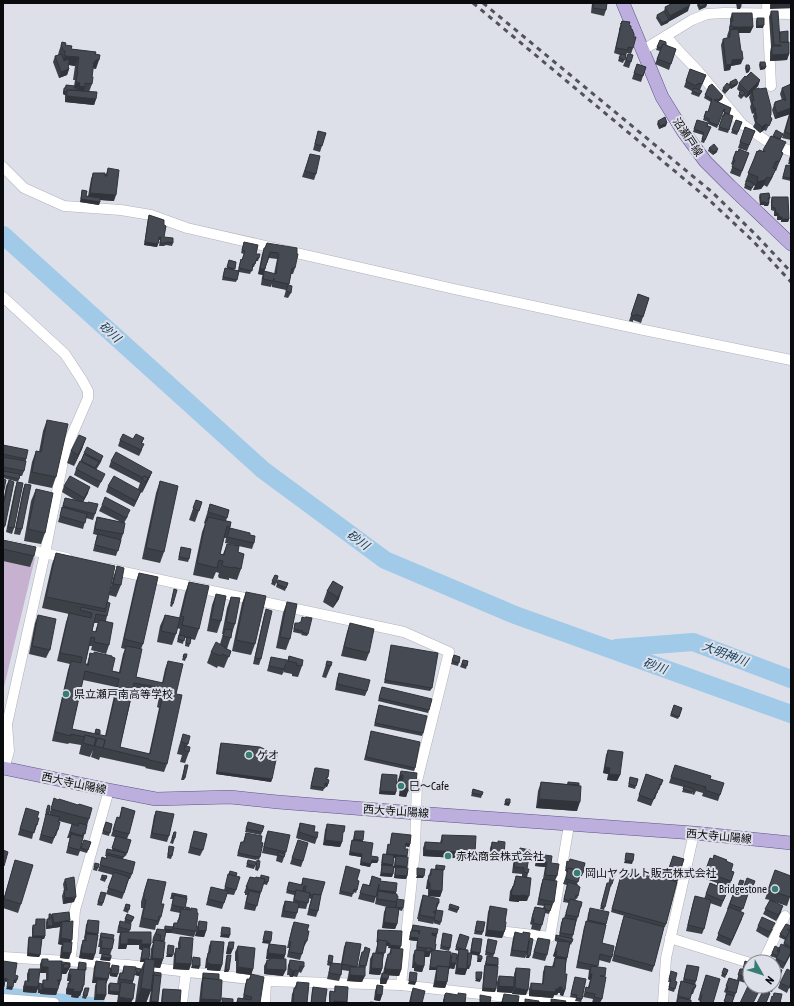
<svg xmlns="http://www.w3.org/2000/svg" width="794" height="1006" viewBox="0 0 794 1006" font-family="'Asap Condensed','Noto Sans JP',sans-serif">
<style>
.green{fill:#c6b1d0}
.lines{fill:none;stroke-linecap:round;stroke-linejoin:round}
.canal{stroke:#a0cae8;stroke-width:10}
.river{stroke:#a0cae8;stroke-width:18}
.minor-casing{stroke:#b0b1bb;stroke-width:11}
.major-casing{stroke:#615387;stroke-width:14}
.minor{stroke:#fff;stroke-width:10}
.major{stroke:#bcafde;stroke-width:13}
.rail{stroke:#525358;stroke-width:3;stroke-dasharray:5 5;stroke-linecap:butt}
.wall{fill:#3c4047;fill-rule:evenodd}
.shaded-wall{fill:#31343a}
.building{fill:#464b53;stroke:#31343a;fill-rule:evenodd}
.poi-dot{fill:#377d74;stroke:#dddfe9;stroke-width:1.5}
.labels{text-anchor:middle;stroke-width:4;stroke-linejoin:round;paint-order:stroke}
.street-label{font-size:11px;fill:#0a0b0e;stroke:#dddfe9}
.poi-label{font-size:11px;fill:#0a0b0e;stroke:#dddfe9;text-anchor:start}
.water-label{font-size:12px;font-style:italic;fill:#093d5b;stroke:#dddfe9}
</style>
<rect width="100%" height="100%" fill="#dddfe9"/>
<path class="green" d="M 3,551 L 35,558 L 3,691 Z"/>
<g class="lines">
<path class="canal" d="M 3,992 L 100,1003"/>
<g class="river">
<path d="M 3,235 L 263,470 L 385,560 L 515,615 L 791,714"/>
<path d="M 616,648 L 693,642 L 791,679"/>
</g>
<g class="minor-casing">
<g id="minor">
<path d="M 767,3 L 771,86"/>
<path d="M 666,36 L 678,50 L 698,71 L 742,124 L 771,144 L 791,151"/>
<path d="M 643,50 L 692,20 L 707,14 L 724,13 L 791,14"/>
<path d="M 3,167 L 24,188 L 64,206 L 121,210 L 151,215 L 187,228 L 454,289 L 644,330 L 791,360"/>
<path d="M 3,297 L 65,354 L 82,380 L 88,391 L 88,398 L 65,451 L 45,553 L 7,724 L 9,751 L 4,769"/>
<path d="M 3,544 L 67,558"/>
<path d="M 110,569 L 404,632 L 449,652 L 417,781 L 415,850 L 401,985"/>
<path d="M 507,932 L 550,937 L 569,825"/>
<path d="M 670,938 L 750,963"/>
<path d="M 3,957 L 128,965 L 266,981 L 401,985 L 498,996 L 576,1003"/>
<path d="M 70,961 L 72,948 L 75,910 L 109,790"/>
<path d="M 763,962 L 785,916"/>
<path d="M 3,999 L 54,1003"/>
<path d="M 182,1003 L 186,972"/>
<path d="M 265,1003 L 266,981"/>
<path d="M 663,1003 L 666,958 L 694,833"/>
</g>
</g>
<g class="major-casing">
<g id="major">
<path d="M 623,3 L 662,97 L 683,131 L 705,161 L 730,186 L 791,244"/>
<path d="M 3,768 L 109,790 L 156,799 L 230,797 L 278,802 L 416,813 L 694,833 L 791,843"/>
</g>
</g>
<use href="#minor" class="minor"/>
<use href="#major" class="major"/>
<g class="rail">
<path d="M 473,3 L 707,198 L 753,241 L 791,282"/>
<path d="M 483,3 L 712,192 L 756,235 L 791,272"/>
</g>
</g>
<g class="wall">
<path d="M 592,3 L 607,3 L 606,10 L 604,16 L 591,13 Z"/>
<path d="M 698,3 L 707,3 L 707,4 L 706,7 L 699,10 L 697,5 Z"/>
<path d="M 736,3 L 741,3 L 741,6 L 740,9 L 737,9 Z"/>
<path d="M 770,3 L 791,3 L 770,9 Z"/>
<path d="M 665,7 L 688,11 L 668,22 L 661,26 L 656,18 L 657,15 L 664,11 Z"/>
<path d="M 771,11 L 780,33 L 780,32 L 788,42 L 789,54 L 787,60 L 770,61 L 770,52 L 771,47 L 769,17 Z"/>
<path d="M 732,13 L 753,27 L 750,33 L 738,33 L 741,64 L 731,66 L 730,70 L 724,71 L 721,45 L 723,39 L 728,38 L 727,36 L 729,30 L 729,27 L 730,24 L 730,19 Z"/>
<path d="M 757,18 L 763,28 L 756,28 L 756,21 Z"/>
<path d="M 622,21 L 629,25 L 634,37 L 633,48 L 631,54 L 627,53 L 623,63 L 618,61 L 620,55 L 614,53 L 619,31 L 619,29 Z"/>
<path d="M 660,40 L 666,45 L 676,49 L 669,70 L 655,64 L 660,51 L 656,50 Z"/>
<path d="M 62,42 L 71,49 L 96,52 L 96,69 L 93,68 L 92,70 L 92,84 L 89,92 L 96,99 L 94,105 L 65,102 L 65,95 L 63,94 L 63,91 L 66,85 L 74,86 L 75,80 L 73,80 L 75,66 L 69,65 L 68,67 L 69,69 L 67,75 L 59,78 L 53,62 L 55,56 L 58,55 L 59,51 Z"/>
<path d="M 628,54 L 633,55 L 629,68 L 623,66 Z"/>
<path d="M 760,62 L 765,69 L 760,70 L 759,65 Z"/>
<path d="M 637,64 L 646,67 L 641,82 L 632,79 Z"/>
<path d="M 746,65 L 749,72 L 746,73 L 745,68 Z"/>
<path d="M 690,69 L 706,75 L 700,90 L 702,91 L 699,97 L 691,94 L 692,91 L 684,87 Z"/>
<path d="M 746,77 L 760,80 L 758,86 L 755,89 L 771,115 L 771,117 L 772,119 L 766,131 L 764,130 L 760,133 L 753,127 L 755,123 L 753,116 L 754,114 L 753,113 L 752,114 L 750,107 L 751,104 L 749,97 L 751,94 L 746,98 L 744,96 L 741,99 L 738,96 L 740,92 L 737,89 L 739,83 Z"/>
<path d="M 730,82 L 737,85 L 731,89 L 730,88 L 725,94 L 722,91 L 723,88 L 729,84 Z"/>
<path d="M 791,84 L 790,114 L 791,114 L 791,140 L 782,138 L 789,114 L 775,119 L 772,110 L 775,102 L 782,100 L 780,94 L 782,88 Z"/>
<path d="M 709,86 L 723,96 L 722,99 L 718,102 L 731,108 L 729,115 L 733,116 L 728,133 L 718,130 L 723,115 L 725,116 L 723,115 L 724,112 L 723,112 L 717,128 L 708,124 L 708,122 L 703,120 L 706,111 L 708,112 L 711,102 L 704,98 Z"/>
<path d="M 697,120 L 711,127 L 704,143 L 701,142 L 703,135 L 693,132 Z"/>
<path d="M 736,120 L 742,122 L 737,135 L 731,133 Z"/>
<path d="M 658,121 L 666,126 L 659,129 L 657,124 Z"/>
<path d="M 745,127 L 755,131 L 747,151 L 738,148 Z"/>
<path d="M 776,130 L 783,134 L 780,140 L 782,152 L 783,153 L 776,171 L 775,170 L 772,178 L 767,187 L 764,185 L 761,189 L 753,190 L 755,186 L 753,185 L 751,191 L 744,188 L 746,182 L 745,182 L 757,151 L 763,151 L 771,136 L 773,137 Z"/>
<path d="M 318,131 L 326,133 L 320,152 L 313,150 Z"/>
<path d="M 709,148 L 717,152 L 713,155 L 708,151 Z"/>
<path d="M 736,151 L 749,153 L 740,177 L 730,173 L 733,165 L 731,164 Z"/>
<path d="M 310,154 L 316,174 L 314,180 L 302,177 Z"/>
<path d="M 791,154 L 791,165 L 788,164 Z"/>
<path d="M 786,165 L 791,166 L 791,181 L 782,179 Z"/>
<path d="M 108,168 L 114,201 L 100,200 L 99,205 L 80,202 L 82,190 L 86,196 L 88,196 L 91,179 L 93,173 L 106,174 Z"/>
<path d="M 760,194 L 770,198 L 768,206 L 764,206 L 764,205 L 760,205 L 759,197 Z"/>
<path d="M 772,197 L 789,219 L 788,222 L 781,222 L 781,220 L 777,220 L 777,216 L 774,216 L 774,211 L 771,210 L 771,200 Z"/>
<path d="M 149,215 L 164,225 L 164,237 L 173,243 L 172,246 L 166,245 L 164,246 L 159,246 L 160,240 L 159,240 L 157,247 L 144,245 L 148,218 Z"/>
<path d="M 244,242 L 256,254 L 259,258 L 258,261 L 256,261 L 254,267 L 253,267 L 250,274 L 239,272 L 236,282 L 222,280 L 224,271 L 225,268 L 227,268 L 229,260 L 236,262 L 234,270 L 238,270 L 240,262 L 241,259 L 242,260 L 244,254 L 241,253 Z"/>
<path d="M 267,243 L 295,268 L 293,274 L 291,274 L 289,285 L 291,293 L 288,298 L 284,297 L 286,290 L 272,287 L 272,284 L 271,287 L 261,285 L 262,277 L 264,271 L 274,274 L 277,259 L 269,258 L 267,263 L 263,275 L 258,274 L 262,254 Z"/>
<path d="M 638,294 L 649,298 L 641,323 L 633,320 L 633,322 L 629,321 Z"/>
<path d="M 47,420 L 56,477 L 52,488 L 28,483 L 32,462 L 36,451 L 39,452 L 43,431 Z"/>
<path d="M 86,438 L 82,449 L 74,466 L 67,463 L 71,451 Z"/>
<path d="M 144,438 L 142,443 L 142,450 L 139,456 L 118,446 L 120,440 Z"/>
<path d="M 3,445 L 26,459 L 24,471 L 22,476 L 20,476 L 18,482 L 3,478 Z"/>
<path d="M 84,453 L 103,456 L 101,462 L 96,470 L 102,480 L 98,488 L 74,475 L 76,469 L 82,459 Z"/>
<path d="M 111,461 L 152,472 L 144,489 L 142,493 L 141,492 L 134,507 L 106,492 L 108,486 L 138,489 L 140,483 L 109,467 Z"/>
<path d="M 9,480 L 5,526 L 3,531 L 3,502 L 6,486 Z"/>
<path d="M 160,481 L 164,552 L 160,563 L 142,559 L 156,493 Z"/>
<path d="M 17,482 L 14,528 L 12,534 L 6,532 L 15,488 Z"/>
<path d="M 25,484 L 22,529 L 20,535 L 14,534 L 23,489 Z"/>
<path d="M 64,486 L 88,493 L 83,502 L 95,514 L 93,520 L 86,518 L 83,529 L 58,522 L 65,498 L 75,500 L 62,492 Z"/>
<path d="M 36,489 L 45,533 L 41,544 L 24,541 L 31,501 Z"/>
<path d="M 196,500 L 202,502 L 195,522 L 189,520 Z"/>
<path d="M 210,504 L 229,510 L 226,521 L 231,522 L 230,528 L 250,535 L 254,543 L 252,549 L 225,543 L 226,538 L 224,538 L 220,554 L 223,554 L 227,544 L 238,552 L 241,569 L 237,580 L 229,578 L 229,580 L 219,578 L 218,576 L 219,573 L 216,572 L 213,579 L 193,575 L 202,532 L 205,524 L 204,523 Z"/>
<path d="M 102,505 L 128,516 L 124,523 L 123,534 L 116,556 L 93,551 L 97,535 L 93,534 L 95,523 L 97,517 L 121,522 L 99,511 Z"/>
<path d="M 3,540 L 34,556 L 30,567 L 3,561 Z"/>
<path d="M 181,547 L 189,559 L 188,562 L 178,560 Z"/>
<path d="M 56,553 L 107,602 L 107,616 L 106,621 L 109,645 L 106,654 L 91,650 L 92,646 L 89,646 L 85,664 L 87,664 L 90,653 L 112,671 L 119,672 L 123,654 L 125,649 L 121,648 L 136,581 L 139,573 L 143,644 L 141,649 L 136,677 L 162,683 L 165,669 L 168,661 L 176,694 L 167,764 L 164,772 L 145,768 L 146,767 L 100,757 L 99,760 L 91,757 L 93,750 L 90,757 L 79,754 L 81,745 L 69,743 L 68,744 L 52,741 L 68,670 L 70,664 L 57,661 L 66,622 L 69,614 L 42,608 L 52,564 ZM 94,623 L 98,623 L 95,632 L 92,631 ZM 83,680 L 116,687 L 105,736 L 99,735 L 100,730 L 96,729 L 95,734 L 72,729 ZM 133,691 L 159,697 L 157,707 L 159,708 L 149,754 L 120,747 Z"/>
<path d="M 117,566 L 121,585 L 116,597 L 109,595 L 113,578 Z"/>
<path d="M 275,575 L 278,576 L 275,586 L 271,584 Z"/>
<path d="M 278,580 L 288,583 L 285,591 L 276,587 Z"/>
<path d="M 333,581 L 339,599 L 333,608 L 323,602 L 327,591 Z"/>
<path d="M 189,582 L 199,629 L 195,640 L 191,639 L 189,647 L 185,646 L 186,638 L 184,638 L 183,644 L 177,642 L 180,629 L 177,628 L 176,634 L 172,645 L 157,642 L 160,626 L 165,615 L 179,618 L 185,593 Z"/>
<path d="M 174,589 L 173,604 L 172,607 L 170,606 Z"/>
<path d="M 246,592 L 255,644 L 251,655 L 232,651 L 242,603 Z"/>
<path d="M 216,594 L 221,621 L 217,633 L 207,631 L 212,605 Z"/>
<path d="M 231,597 L 235,624 L 227,649 L 231,651 L 224,668 L 218,666 L 217,668 L 207,663 L 211,652 L 220,644 L 223,634 L 222,634 L 227,608 Z"/>
<path d="M 287,602 L 290,639 L 286,650 L 276,648 L 283,613 Z"/>
<path d="M 266,609 L 261,659 L 259,665 L 253,664 L 264,615 Z"/>
<path d="M 38,615 L 50,650 L 46,658 L 29,654 L 35,623 Z"/>
<path d="M 295,623 L 308,634 L 307,636 L 301,635 L 302,634 L 293,632 Z"/>
<path d="M 350,623 L 369,653 L 366,661 L 341,656 L 347,632 Z"/>
<path d="M 391,645 L 432,688 L 430,691 L 384,683 Z"/>
<path d="M 184,654 L 186,658 L 185,661 L 182,660 Z"/>
<path d="M 454,655 L 460,657 L 458,666 L 451,664 Z"/>
<path d="M 289,656 L 302,666 L 298,677 L 292,676 L 292,674 L 283,672 L 284,671 L 282,675 L 267,671 L 271,657 L 285,666 Z"/>
<path d="M 463,660 L 468,661 L 466,669 L 460,667 Z"/>
<path d="M 327,661 L 331,666 L 326,678 L 322,677 Z"/>
<path d="M 339,673 L 367,691 L 365,696 L 335,690 L 337,679 Z"/>
<path d="M 382,687 L 429,710 L 428,713 L 378,701 Z"/>
<path d="M 379,705 L 423,733 L 422,736 L 374,726 Z"/>
<path d="M 674,705 L 682,708 L 678,719 L 670,716 Z"/>
<path d="M 371,731 L 415,768 L 414,771 L 364,760 Z"/>
<path d="M 183,734 L 188,744 L 187,746 L 189,752 L 185,763 L 180,762 L 182,755 L 177,754 L 179,746 Z"/>
<path d="M 221,743 L 272,779 L 271,782 L 216,774 L 220,745 Z"/>
<path d="M 608,750 L 620,775 L 617,781 L 607,780 L 608,774 L 603,773 L 606,755 Z"/>
<path d="M 185,765 L 185,778 L 184,780 L 181,780 Z"/>
<path d="M 675,765 L 710,779 L 720,795 L 718,801 L 702,796 L 703,793 L 696,791 L 694,795 L 692,794 L 694,790 L 693,790 L 692,794 L 682,792 L 684,787 L 669,783 Z"/>
<path d="M 315,768 L 328,777 L 327,780 L 328,784 L 327,787 L 325,786 L 323,791 L 310,789 Z"/>
<path d="M 401,771 L 413,792 L 408,791 L 406,797 L 399,796 L 400,784 L 397,784 L 398,780 Z"/>
<path d="M 382,774 L 396,792 L 395,795 L 379,794 L 381,777 Z"/>
<path d="M 646,774 L 663,780 L 659,790 L 658,790 L 655,799 L 654,799 L 651,806 L 637,801 Z"/>
<path d="M 630,777 L 638,779 L 635,789 L 628,787 Z"/>
<path d="M 541,782 L 567,784 L 568,782 L 579,785 L 577,811 L 536,808 L 538,791 Z"/>
<path d="M 473,789 L 483,792 L 481,798 L 471,796 Z"/>
<path d="M 54,798 L 89,819 L 83,839 L 80,850 L 84,840 L 91,842 L 87,853 L 80,851 L 78,856 L 66,853 L 70,838 L 67,838 L 72,824 L 78,826 L 59,821 L 58,830 L 56,836 L 55,836 L 52,844 L 39,840 L 46,815 L 45,815 L 47,808 L 50,806 L 49,815 Z"/>
<path d="M 122,807 L 129,834 L 127,839 L 131,840 L 126,856 L 124,855 L 123,859 L 132,874 L 130,879 L 129,879 L 122,899 L 106,894 L 113,875 L 98,871 L 102,857 L 106,858 L 107,856 L 105,856 L 107,849 L 112,850 L 115,837 L 111,836 L 117,817 L 119,818 Z"/>
<path d="M 26,808 L 37,818 L 37,825 L 35,831 L 34,830 L 32,839 L 18,835 Z"/>
<path d="M 156,811 L 169,836 L 167,842 L 150,838 L 154,816 Z"/>
<path d="M 106,822 L 112,824 L 109,836 L 102,834 Z"/>
<path d="M 248,822 L 262,832 L 261,835 L 245,832 Z"/>
<path d="M 300,823 L 314,832 L 317,838 L 315,844 L 296,838 L 298,829 Z"/>
<path d="M 327,824 L 342,838 L 342,842 L 340,847 L 323,845 L 325,830 Z"/>
<path d="M 194,831 L 203,850 L 200,856 L 188,853 Z"/>
<path d="M 268,831 L 286,852 L 282,863 L 276,861 L 277,856 L 262,853 L 266,836 Z"/>
<path d="M 355,831 L 371,856 L 378,861 L 377,863 L 371,863 L 370,867 L 360,865 L 361,857 L 349,855 L 351,843 L 352,840 L 353,840 L 354,834 Z"/>
<path d="M 174,832 L 175,838 L 173,844 L 170,843 Z"/>
<path d="M 246,833 L 261,842 L 260,857 L 259,860 L 257,859 L 256,860 L 237,856 L 240,845 L 241,842 L 243,842 Z"/>
<path d="M 392,833 L 410,844 L 409,847 L 405,846 L 405,849 L 407,856 L 407,876 L 406,879 L 394,878 L 395,868 L 394,868 L 392,877 L 380,876 L 382,866 L 381,866 L 382,857 L 383,854 L 386,854 L 387,847 L 388,844 L 390,845 L 391,836 ZM 394,858 L 395,858 L 394,866 L 392,866 Z"/>
<path d="M 442,835 L 473,859 L 423,856 L 423,848 L 425,842 L 440,843 Z"/>
<path d="M 298,840 L 303,861 L 301,867 L 290,864 Z"/>
<path d="M 498,841 L 504,856 L 502,862 L 489,861 L 490,848 L 492,842 L 498,843 Z"/>
<path d="M 169,846 L 172,856 L 171,859 L 167,858 Z"/>
<path d="M 520,848 L 527,869 L 528,873 L 527,878 L 527,901 L 519,901 L 519,902 L 509,901 L 510,891 L 513,886 L 514,882 L 516,876 L 522,877 L 522,874 L 512,873 L 514,857 L 516,851 L 519,851 Z"/>
<path d="M 538,854 L 551,863 L 557,876 L 555,881 L 554,902 L 551,908 L 549,914 L 545,913 L 542,925 L 540,931 L 531,929 L 532,925 L 530,924 L 533,912 L 535,907 L 543,908 L 544,906 L 537,905 L 541,885 L 543,879 L 545,867 L 535,866 L 536,860 Z"/>
<path d="M 673,856 L 684,859 L 677,882 L 666,924 L 665,927 L 664,927 L 654,966 L 652,972 L 612,961 L 622,922 L 624,916 L 656,925 L 611,912 L 621,874 L 646,878 L 666,879 Z"/>
<path d="M 710,858 L 713,859 L 726,861 L 731,871 L 734,872 L 729,887 L 726,885 L 724,888 L 728,890 L 721,907 L 710,903 L 704,929 L 702,934 L 686,931 L 693,902 L 695,896 L 704,899 L 710,883 L 717,886 L 717,883 L 703,878 Z"/>
<path d="M 15,860 L 21,904 L 18,913 L 3,908 L 3,901 Z"/>
<path d="M 248,860 L 255,866 L 254,869 L 246,867 Z"/>
<path d="M 257,860 L 259,868 L 258,871 L 255,870 Z"/>
<path d="M 567,861 L 583,873 L 582,876 L 579,876 L 577,884 L 578,896 L 577,899 L 575,898 L 575,900 L 581,907 L 576,923 L 572,939 L 572,942 L 571,945 L 570,944 L 567,958 L 566,963 L 565,974 L 565,990 L 563,996 L 560,995 L 560,993 L 558,993 L 557,995 L 554,995 L 553,998 L 529,996 L 529,989 L 531,983 L 542,984 L 543,972 L 545,966 L 552,967 L 555,957 L 553,956 L 558,942 L 555,941 L 555,938 L 556,935 L 559,936 L 561,923 L 563,918 L 564,918 L 569,903 L 563,902 L 567,885 L 563,884 L 567,873 L 566,872 L 566,871 L 565,871 Z"/>
<path d="M 95,863 L 99,864 L 97,871 L 93,870 Z"/>
<path d="M 436,865 L 443,873 L 442,891 L 440,897 L 428,896 L 428,889 L 426,889 L 427,881 L 431,869 L 435,869 Z"/>
<path d="M 346,866 L 357,880 L 357,890 L 356,893 L 353,892 L 352,897 L 339,894 Z"/>
<path d="M 775,870 L 791,894 L 787,906 L 774,902 L 781,912 L 776,921 L 763,914 L 770,900 L 765,899 Z"/>
<path d="M 230,871 L 236,876 L 236,890 L 234,895 L 227,894 L 222,909 L 206,905 L 211,887 L 224,890 Z"/>
<path d="M 102,875 L 107,876 L 105,882 L 100,880 Z"/>
<path d="M 261,875 L 268,882 L 267,885 L 263,884 L 261,892 L 259,898 L 255,911 L 244,909 L 247,895 L 245,895 L 245,893 L 244,893 L 250,877 L 255,878 L 260,878 Z"/>
<path d="M 372,876 L 380,881 L 396,892 L 395,894 L 397,896 L 397,899 L 403,908 L 402,911 L 399,910 L 397,924 L 395,929 L 382,928 L 384,912 L 386,907 L 387,907 L 375,904 L 377,893 L 374,903 L 358,899 L 363,884 L 369,885 Z"/>
<path d="M 303,878 L 321,895 L 318,911 L 316,917 L 307,915 L 311,899 L 309,898 L 306,909 L 298,908 L 297,913 L 295,919 L 281,917 L 283,906 L 285,901 L 293,902 L 294,895 L 286,893 L 289,882 L 301,885 Z"/>
<path d="M 65,879 L 74,902 L 63,904 L 62,896 L 64,890 L 63,884 Z"/>
<path d="M 148,879 L 161,917 L 158,925 L 156,925 L 155,930 L 139,927 L 143,908 L 141,908 L 141,902 L 145,888 Z"/>
<path d="M 755,881 L 750,894 L 748,893 L 741,912 L 742,919 L 730,946 L 716,940 L 728,910 L 727,909 L 736,886 L 743,888 Z"/>
<path d="M 607,883 L 612,884 L 611,887 L 610,886 L 604,910 L 600,909 Z"/>
<path d="M 172,893 L 187,898 L 184,909 L 191,910 L 191,908 L 196,931 L 194,937 L 171,933 L 172,931 L 171,933 L 166,933 L 164,942 L 163,959 L 160,968 L 154,967 L 153,973 L 158,1003 L 149,1003 L 151,990 L 146,1003 L 135,1003 L 139,976 L 135,975 L 136,968 L 141,969 L 144,962 L 140,962 L 142,950 L 139,949 L 139,945 L 127,945 L 126,949 L 118,949 L 119,937 L 120,933 L 117,933 L 118,927 L 120,921 L 130,930 L 129,932 L 151,944 L 150,948 L 149,959 L 150,959 L 151,949 L 153,943 L 152,943 L 153,937 L 157,929 L 164,930 L 165,926 L 172,928 L 174,923 L 177,923 L 178,920 L 180,913 L 170,911 L 173,899 L 170,899 Z"/>
<path d="M 100,895 L 103,903 L 102,906 L 97,905 Z"/>
<path d="M 423,895 L 439,903 L 435,913 L 436,910 L 441,922 L 440,925 L 433,923 L 434,921 L 433,924 L 418,921 L 418,919 L 417,919 L 421,901 Z"/>
<path d="M 126,904 L 130,905 L 128,913 L 123,911 Z"/>
<path d="M 490,906 L 505,922 L 505,930 L 502,938 L 485,936 L 488,912 Z"/>
<path d="M 449,907 L 459,907 L 457,913 L 448,910 Z"/>
<path d="M 590,908 L 606,924 L 602,943 L 612,957 L 610,963 L 599,960 L 597,967 L 602,999 L 600,1003 L 592,1003 L 593,999 L 583,997 L 586,987 L 588,987 L 590,980 L 588,979 L 589,970 L 576,968 L 584,927 L 587,921 L 588,914 Z"/>
<path d="M 49,914 L 51,917 L 52,914 L 70,921 L 71,942 L 69,959 L 60,958 L 61,947 L 62,945 L 58,944 L 60,927 L 46,929 L 46,922 L 47,919 L 48,919 Z"/>
<path d="M 127,914 L 134,917 L 131,924 L 124,922 Z"/>
<path d="M 36,919 L 45,936 L 44,939 L 42,939 L 40,955 L 39,957 L 27,956 L 28,940 L 29,937 L 32,937 L 32,928 L 33,925 L 35,925 Z"/>
<path d="M 88,920 L 98,934 L 95,954 L 93,960 L 79,958 L 81,946 L 83,940 L 84,940 L 86,925 Z"/>
<path d="M 199,921 L 206,931 L 204,937 L 195,936 L 197,927 Z"/>
<path d="M 477,921 L 483,932 L 482,935 L 474,934 Z"/>
<path d="M 294,922 L 307,931 L 307,941 L 304,947 L 300,960 L 287,957 L 289,948 L 287,948 L 292,927 Z"/>
<path d="M 791,924 L 791,953 L 783,969 L 774,964 L 776,958 L 770,956 L 772,953 L 783,945 L 785,940 L 779,937 L 780,934 L 790,926 Z"/>
<path d="M 413,925 L 437,934 L 435,944 L 436,944 L 434,951 L 451,956 L 452,953 L 456,963 L 454,969 L 449,968 L 447,982 L 445,988 L 433,987 L 436,970 L 429,970 L 432,952 L 431,952 L 429,957 L 425,957 L 424,966 L 422,972 L 414,971 L 414,968 L 412,968 L 413,955 L 415,950 L 416,950 L 417,941 L 409,940 L 410,934 Z"/>
<path d="M 758,926 L 773,929 L 768,938 L 756,931 Z"/>
<path d="M 378,930 L 400,949 L 401,970 L 399,976 L 388,975 L 386,984 L 380,984 L 380,979 L 382,973 L 383,973 L 386,960 L 388,954 L 389,954 L 391,948 L 388,948 L 389,946 L 386,946 L 383,959 L 382,969 L 380,975 L 369,974 L 370,959 L 373,953 L 375,953 L 377,945 L 377,933 Z"/>
<path d="M 515,932 L 529,941 L 530,938 L 529,958 L 526,958 L 527,954 L 525,958 L 510,956 L 513,938 Z"/>
<path d="M 101,933 L 112,949 L 110,955 L 111,958 L 110,961 L 100,960 L 102,954 L 103,954 L 99,954 L 100,947 L 98,947 Z"/>
<path d="M 443,933 L 450,948 L 449,951 L 440,949 Z"/>
<path d="M 460,934 L 465,950 L 468,953 L 470,953 L 472,941 L 473,938 L 480,953 L 479,955 L 481,962 L 477,962 L 478,955 L 471,954 L 469,969 L 467,969 L 465,975 L 455,974 L 457,955 L 459,951 L 455,950 Z"/>
<path d="M 180,937 L 191,964 L 189,970 L 173,969 L 174,954 L 176,948 L 178,949 L 178,943 Z"/>
<path d="M 538,938 L 547,955 L 545,961 L 532,958 Z"/>
<path d="M 488,939 L 494,954 L 493,957 L 485,955 Z"/>
<path d="M 211,941 L 222,965 L 220,971 L 207,970 L 207,968 L 205,968 L 206,959 L 208,953 L 209,946 Z"/>
<path d="M 229,942 L 231,954 L 226,954 L 227,948 Z"/>
<path d="M 346,942 L 357,967 L 358,967 L 360,958 L 362,952 L 363,952 L 365,947 L 370,949 L 362,982 L 347,981 L 349,971 L 342,970 L 341,975 L 339,981 L 327,979 L 330,966 L 327,965 L 329,955 L 332,963 L 341,964 L 344,947 Z"/>
<path d="M 269,944 L 285,955 L 284,959 L 283,976 L 264,974 L 264,966 L 267,960 L 269,960 L 270,959 L 266,959 L 267,950 Z"/>
<path d="M 238,946 L 253,969 L 251,975 L 236,973 L 236,961 L 235,961 L 235,952 Z"/>
<path d="M 227,955 L 229,970 L 228,972 L 224,972 L 226,958 Z"/>
<path d="M 487,956 L 497,966 L 495,992 L 482,991 L 484,968 Z"/>
<path d="M 42,959 L 48,961 L 62,962 L 70,967 L 66,974 L 62,974 L 59,986 L 58,986 L 58,989 L 56,995 L 40,994 L 40,993 L 38,993 L 38,989 L 36,993 L 23,992 L 23,987 L 25,981 L 27,981 L 27,974 L 29,969 L 39,985 L 42,984 L 43,980 L 46,980 L 46,973 L 40,973 L 40,964 Z"/>
<path d="M 290,960 L 304,967 L 301,973 L 299,972 L 297,977 L 293,976 L 293,977 L 290,977 L 289,975 L 287,975 L 288,965 Z"/>
<path d="M 96,961 L 109,968 L 111,968 L 112,965 L 117,977 L 110,976 L 110,973 L 106,984 L 106,995 L 104,1000 L 94,1000 L 95,986 L 96,983 L 92,983 L 94,967 Z"/>
<path d="M 79,962 L 84,985 L 80,996 L 79,996 L 78,998 L 71,997 L 72,995 L 66,994 L 66,989 L 69,983 L 69,981 L 67,981 L 68,974 L 70,969 L 77,970 Z"/>
<path d="M 750,963 L 750,983 L 749,984 L 739,981 L 736,993 L 732,1003 L 724,1003 L 726,997 L 725,997 L 726,993 L 724,992 L 729,978 L 737,980 L 740,969 L 743,969 Z"/>
<path d="M 687,965 L 696,981 L 695,985 L 696,985 L 693,994 L 691,994 L 689,1000 L 691,1003 L 676,1003 L 679,987 L 681,981 L 683,981 L 685,971 Z"/>
<path d="M 124,966 L 133,981 L 133,983 L 117,1003 L 118,995 L 108,994 L 108,985 L 110,983 L 117,984 L 118,978 L 120,973 L 122,973 Z"/>
<path d="M 516,968 L 526,995 L 512,994 L 513,990 L 512,993 L 497,992 L 497,982 L 499,976 L 514,977 L 514,974 Z"/>
<path d="M 724,968 L 728,970 L 725,978 L 721,976 Z"/>
<path d="M 782,970 L 779,979 L 777,978 L 772,992 L 761,989 L 762,986 L 774,986 L 775,971 Z"/>
<path d="M 671,971 L 675,981 L 677,982 L 674,992 L 668,990 L 670,982 L 668,982 Z"/>
<path d="M 791,971 L 791,989 L 789,988 L 787,993 L 778,988 L 780,983 Z"/>
<path d="M 203,973 L 219,980 L 221,1000 L 220,1003 L 199,1003 L 201,984 Z"/>
<path d="M 251,974 L 260,1003 L 236,1003 L 238,998 L 243,998 L 245,985 L 247,979 L 249,979 Z"/>
<path d="M 706,975 L 713,1003 L 699,1003 L 700,1001 L 698,1000 Z"/>
<path d="M 575,977 L 582,999 L 581,1002 L 575,1001 L 576,998 L 570,997 Z"/>
<path d="M 297,982 L 307,1003 L 291,1003 L 292,994 Z"/>
<path d="M 377,985 L 382,995 L 380,1001 L 374,1000 L 375,991 Z"/>
<path d="M 335,986 L 347,1002 L 346,1003 L 329,1003 L 329,994 L 330,991 L 334,992 Z"/>
<path d="M 313,987 L 325,1003 L 311,1003 L 312,990 Z"/>
<path d="M 85,988 L 87,996 L 86,999 L 82,998 Z"/>
<path d="M 413,988 L 422,1003 L 409,1003 L 411,994 Z"/>
<path d="M 163,989 L 180,1003 L 161,1003 L 162,992 Z"/>
<path d="M 445,994 L 465,1003 L 443,1003 L 443,1000 Z"/>
<path d="M 504,994 L 518,1003 L 501,1003 Z"/>
</g>
<g class="shaded-wall">
<path d="M 772,3 L 791,3 L 791,8 L 770,9 Z"/>
<path d="M 707,4 L 706,7 L 699,10 L 700,7 Z"/>
<path d="M 690,5 L 688,11 L 668,22 L 670,16 Z"/>
<path d="M 738,6 L 741,6 L 740,9 L 737,9 Z"/>
<path d="M 669,20 L 668,23 L 661,26 L 662,23 Z"/>
<path d="M 764,25 L 763,28 L 756,28 L 757,26 Z"/>
<path d="M 733,27 L 753,27 L 750,33 L 731,33 Z"/>
<path d="M 789,54 L 787,60 L 770,61 L 772,55 Z"/>
<path d="M 65,56 L 79,57 L 75,66 L 69,65 L 67,70 L 69,69 L 67,75 L 59,78 L 61,72 L 62,64 Z"/>
<path d="M 743,59 L 741,64 L 731,66 L 730,70 L 724,71 L 726,65 L 732,60 Z"/>
<path d="M 96,60 L 99,60 L 96,69 L 93,68 Z"/>
<path d="M 761,67 L 766,67 L 765,69 L 760,70 Z"/>
<path d="M 750,69 L 749,72 L 746,73 L 747,70 Z"/>
<path d="M 760,80 L 758,86 L 752,92 L 752,90 L 751,94 L 746,98 L 748,92 Z"/>
<path d="M 76,82 L 80,83 L 77,91 L 73,91 Z"/>
<path d="M 738,83 L 737,85 L 731,89 L 732,86 Z"/>
<path d="M 79,86 L 85,87 L 82,95 L 77,93 Z"/>
<path d="M 64,91 L 66,92 L 65,95 L 63,94 Z"/>
<path d="M 67,96 L 96,99 L 94,105 L 65,102 Z"/>
<path d="M 723,96 L 722,99 L 717,103 L 718,100 Z"/>
<path d="M 754,108 L 755,108 L 753,113 L 752,114 Z"/>
<path d="M 791,108 L 791,114 L 775,119 L 777,113 Z"/>
<path d="M 667,123 L 666,126 L 659,129 L 660,126 Z"/>
<path d="M 766,124 L 764,130 L 760,133 L 762,127 Z"/>
<path d="M 718,149 L 717,152 L 713,155 L 714,152 Z"/>
<path d="M 776,169 L 772,178 L 767,187 L 771,178 Z"/>
<path d="M 767,177 L 764,185 L 761,189 L 753,190 L 757,182 Z"/>
<path d="M 90,193 L 116,195 L 114,201 L 88,199 Z"/>
<path d="M 81,199 L 100,202 L 99,205 L 80,202 Z"/>
<path d="M 761,202 L 765,202 L 764,205 L 760,205 Z"/>
<path d="M 766,203 L 769,203 L 768,206 L 764,206 Z"/>
<path d="M 776,213 L 778,213 L 777,216 L 774,216 Z"/>
<path d="M 779,217 L 782,217 L 781,220 L 777,220 Z"/>
<path d="M 782,219 L 789,219 L 788,222 L 781,222 Z"/>
<path d="M 145,242 L 158,244 L 157,247 L 144,245 Z"/>
<path d="M 267,263 L 263,275 L 258,274 L 260,269 L 266,264 Z"/>
<path d="M 86,438 L 82,449 L 74,466 L 78,455 Z"/>
<path d="M 152,472 L 150,477 L 142,493 L 146,482 Z"/>
<path d="M 90,487 L 88,493 L 82,504 L 84,498 Z"/>
<path d="M 141,491 L 139,496 L 134,507 L 136,501 Z"/>
<path d="M 343,587 L 339,599 L 333,608 L 338,597 Z"/>
<path d="M 605,767 L 610,768 L 608,774 L 603,773 Z"/>
<path d="M 217,772 L 272,779 L 271,782 L 216,774 Z"/>
<path d="M 609,774 L 620,775 L 617,781 L 607,780 Z"/>
<path d="M 400,775 L 403,775 L 400,784 L 397,784 Z"/>
<path d="M 409,782 L 416,783 L 413,792 L 408,791 L 406,797 L 399,796 L 402,788 Z"/>
<path d="M 325,783 L 328,784 L 327,787 L 324,786 Z"/>
<path d="M 380,791 L 396,792 L 395,795 L 379,794 Z"/>
<path d="M 539,799 L 580,802 L 577,811 L 536,808 Z"/>
<path d="M 505,802 L 510,803 L 509,806 L 504,805 Z"/>
<path d="M 354,839 L 363,840 L 362,843 L 353,842 Z"/>
<path d="M 325,840 L 342,842 L 340,847 L 323,845 Z"/>
<path d="M 406,843 L 410,844 L 409,847 L 405,846 Z"/>
<path d="M 425,850 L 475,853 L 473,859 L 423,856 Z"/>
<path d="M 350,852 L 362,854 L 361,857 L 349,855 Z"/>
<path d="M 387,854 L 407,856 L 406,859 L 396,856 L 395,858 L 386,857 Z"/>
<path d="M 491,855 L 504,856 L 502,862 L 489,861 Z"/>
<path d="M 476,858 L 488,859 L 487,862 L 475,861 Z"/>
<path d="M 372,860 L 378,861 L 377,863 L 371,863 Z"/>
<path d="M 537,860 L 547,862 L 545,867 L 535,866 Z"/>
<path d="M 625,860 L 633,861 L 632,864 L 624,863 Z"/>
<path d="M 361,862 L 371,864 L 370,867 L 360,865 Z"/>
<path d="M 382,863 L 393,865 L 392,867 L 382,865 L 382,866 L 381,866 Z"/>
<path d="M 395,865 L 407,867 L 406,869 L 394,868 Z"/>
<path d="M 381,873 L 393,874 L 392,877 L 380,876 Z"/>
<path d="M 395,875 L 407,876 L 406,879 L 394,878 Z"/>
<path d="M 417,875 L 424,876 L 423,878 L 416,878 Z"/>
<path d="M 428,883 L 430,883 L 428,889 L 426,889 Z"/>
<path d="M 379,890 L 396,892 L 394,898 L 378,892 Z"/>
<path d="M 430,890 L 442,891 L 440,897 L 428,896 Z"/>
<path d="M 511,895 L 521,895 L 529,896 L 527,901 L 519,901 L 519,902 L 509,901 Z"/>
<path d="M 76,897 L 74,902 L 63,904 L 65,898 Z"/>
<path d="M 783,906 L 781,912 L 776,921 L 778,915 Z"/>
<path d="M 70,920 L 68,926 L 62,922 L 60,927 L 46,929 L 48,926 L 53,926 L 54,923 Z"/>
<path d="M 384,922 L 397,924 L 395,929 L 382,928 Z"/>
<path d="M 165,929 L 172,930 L 171,933 L 164,932 Z"/>
<path d="M 198,930 L 206,931 L 204,937 L 195,936 Z"/>
<path d="M 487,930 L 505,930 L 502,938 L 485,936 Z"/>
<path d="M 86,932 L 98,934 L 95,940 L 86,934 L 85,938 L 84,938 Z"/>
<path d="M 432,933 L 437,934 L 436,937 L 431,936 Z"/>
<path d="M 221,934 L 230,935 L 229,938 L 220,937 Z"/>
<path d="M 33,936 L 45,936 L 44,939 L 32,939 Z"/>
<path d="M 410,937 L 418,938 L 417,941 L 409,940 Z"/>
<path d="M 61,938 L 72,940 L 70,945 L 63,942 L 62,945 L 58,944 Z"/>
<path d="M 128,939 L 142,940 L 139,945 L 127,945 L 126,949 L 118,949 L 120,944 Z"/>
<path d="M 263,940 L 271,941 L 270,944 L 262,943 Z"/>
<path d="M 378,942 L 390,943 L 389,946 L 378,945 Z"/>
<path d="M 141,944 L 151,944 L 149,950 L 143,947 L 142,950 L 139,949 Z"/>
<path d="M 389,945 L 401,946 L 400,949 L 388,948 Z"/>
<path d="M 228,948 L 233,949 L 231,954 L 226,954 Z"/>
<path d="M 431,951 L 429,957 L 424,957 L 426,952 Z"/>
<path d="M 471,951 L 480,953 L 479,956 L 470,954 Z"/>
<path d="M 555,951 L 557,951 L 555,957 L 553,956 Z"/>
<path d="M 62,952 L 71,953 L 69,959 L 60,958 Z"/>
<path d="M 791,952 L 790,956 L 783,969 L 785,963 Z"/>
<path d="M 28,953 L 40,955 L 39,957 L 27,956 Z"/>
<path d="M 81,953 L 95,954 L 93,960 L 79,958 Z"/>
<path d="M 268,953 L 285,955 L 283,961 L 266,959 Z"/>
<path d="M 167,954 L 173,955 L 172,957 L 166,957 Z"/>
<path d="M 237,955 L 238,955 L 236,961 L 235,961 Z"/>
<path d="M 527,955 L 530,956 L 529,958 L 526,958 Z"/>
<path d="M 556,956 L 567,958 L 565,964 L 555,960 Z"/>
<path d="M 102,957 L 111,958 L 110,961 L 100,960 Z"/>
<path d="M 152,958 L 163,959 L 160,968 L 149,967 Z"/>
<path d="M 141,959 L 145,959 L 144,962 L 140,962 Z"/>
<path d="M 478,959 L 482,959 L 481,962 L 477,962 Z"/>
<path d="M 414,962 L 416,963 L 414,968 L 412,968 Z"/>
<path d="M 175,963 L 191,964 L 189,970 L 173,969 Z"/>
<path d="M 207,963 L 209,963 L 207,968 L 205,968 Z"/>
<path d="M 451,963 L 456,963 L 454,969 L 449,968 Z"/>
<path d="M 209,964 L 222,965 L 220,971 L 207,970 Z"/>
<path d="M 486,964 L 498,965 L 497,968 L 485,967 Z"/>
<path d="M 192,965 L 200,966 L 199,969 L 191,968 Z"/>
<path d="M 416,965 L 424,966 L 422,972 L 414,971 Z"/>
<path d="M 466,966 L 470,966 L 469,969 L 465,969 Z"/>
<path d="M 42,967 L 48,967 L 46,973 L 40,973 Z"/>
<path d="M 70,967 L 66,974 L 61,974 L 63,968 Z"/>
<path d="M 238,967 L 253,969 L 251,975 L 236,973 Z"/>
<path d="M 430,967 L 437,968 L 436,970 L 429,970 Z"/>
<path d="M 371,968 L 382,969 L 380,975 L 369,974 Z"/>
<path d="M 457,968 L 467,969 L 465,975 L 455,974 Z"/>
<path d="M 226,969 L 229,970 L 228,972 L 224,972 Z"/>
<path d="M 266,969 L 286,970 L 283,976 L 264,974 Z"/>
<path d="M 385,969 L 401,970 L 399,976 L 383,975 Z"/>
<path d="M 292,971 L 295,971 L 293,977 L 290,977 Z"/>
<path d="M 136,972 L 140,973 L 139,976 L 135,975 Z"/>
<path d="M 111,973 L 118,974 L 117,977 L 110,976 Z"/>
<path d="M 590,974 L 592,974 L 590,980 L 588,979 Z"/>
<path d="M 69,975 L 71,975 L 69,981 L 67,981 Z"/>
<path d="M 350,975 L 365,976 L 362,982 L 347,981 Z"/>
<path d="M 94,977 L 108,979 L 106,984 L 97,980 L 96,983 L 92,983 Z"/>
<path d="M 3,978 L 8,979 L 7,982 L 3,981 Z"/>
<path d="M 382,978 L 388,979 L 386,984 L 380,984 Z"/>
<path d="M 476,979 L 481,979 L 480,982 L 475,981 Z"/>
<path d="M 14,980 L 17,980 L 16,983 L 13,983 Z"/>
<path d="M 57,980 L 61,980 L 59,986 L 55,986 Z"/>
<path d="M 409,981 L 416,982 L 415,985 L 408,984 Z"/>
<path d="M 436,981 L 447,982 L 445,988 L 433,987 Z"/>
<path d="M 25,986 L 38,987 L 36,993 L 23,992 Z"/>
<path d="M 499,986 L 514,987 L 512,993 L 497,992 Z"/>
<path d="M 7,987 L 13,987 L 12,990 L 6,989 Z"/>
<path d="M 559,987 L 562,987 L 560,993 L 558,993 L 557,995 L 554,995 L 553,998 L 529,996 L 531,990 L 556,989 Z"/>
<path d="M 43,988 L 58,989 L 56,995 L 40,994 Z"/>
<path d="M 141,988 L 151,990 L 146,1003 L 135,1003 Z"/>
<path d="M 483,988 L 496,989 L 495,992 L 482,991 Z"/>
<path d="M 515,988 L 528,990 L 526,995 L 512,994 Z"/>
<path d="M 68,989 L 74,989 L 72,995 L 66,994 Z"/>
<path d="M 39,990 L 42,990 L 40,993 L 38,993 Z"/>
<path d="M 562,990 L 565,990 L 563,996 L 560,995 Z"/>
<path d="M 73,991 L 82,991 L 80,996 L 79,996 L 78,998 L 71,997 Z"/>
<path d="M 109,991 L 119,992 L 118,995 L 108,994 Z"/>
<path d="M 96,994 L 106,995 L 104,1000 L 94,1000 Z"/>
<path d="M 376,994 L 382,995 L 380,1001 L 374,1000 Z"/>
<path d="M 119,997 L 133,999 L 131,1003 L 117,1003 Z"/>
<path d="M 201,999 L 221,1000 L 220,1003 L 199,1003 Z"/>
<path d="M 151,1001 L 158,1002 L 158,1003 L 150,1003 Z"/>
</g>
<g class="building">
<path d="M 593,3 L 607,3 L 606,10 L 593,8 Z"/>
<path d="M 673,3 L 689,3 L 690,5 L 670,16 L 665,7 Z"/>
<path d="M 698,3 L 707,3 L 707,4 L 700,7 Z"/>
<rect x="738" y="3" width="3" height="3"/>
<path d="M 664,11 L 669,20 L 662,23 L 657,15 Z"/>
<path d="M 771,11 L 778,11 L 780,42 L 789,42 L 789,54 L 772,55 L 772,46 L 781,46 L 781,45 L 774,45 Z"/>
<path d="M 732,13 L 752,13 L 753,27 L 733,27 L 733,26 L 731,26 L 731,21 L 733,21 Z"/>
<path d="M 757,18 L 764,18 L 764,25 L 757,26 Z"/>
<path d="M 622,21 L 630,22 L 629,25 L 631,26 L 631,29 L 632,29 L 634,34 L 634,37 L 636,37 L 633,48 L 628,47 L 628,50 L 616,48 L 621,26 L 621,23 L 621,24 Z"/>
<path d="M 738,29 L 741,51 L 742,51 L 743,59 L 732,60 L 732,64 L 726,65 L 723,39 L 730,37 L 730,30 Z"/>
<path d="M 788,31 L 788,42 L 780,42 L 780,32 Z"/>
<path d="M 660,40 L 666,42 L 666,45 L 663,44 L 661,48 L 657,47 Z"/>
<path d="M 62,42 L 66,43 L 65,45 L 72,46 L 71,49 L 96,52 L 95,54 L 100,55 L 99,60 L 96,60 L 95,62 L 94,62 L 92,77 L 93,77 L 92,84 L 85,83 L 85,87 L 79,86 L 80,83 L 76,82 L 78,71 L 77,71 L 79,57 L 65,56 L 65,51 L 62,48 L 62,47 L 61,46 Z"/>
<path d="M 663,44 L 676,49 L 671,64 L 657,59 Z"/>
<path d="M 62,54 L 64,61 L 68,59 L 70,63 L 68,63 L 69,65 L 68,66 L 69,69 L 61,72 L 55,56 Z"/>
<path d="M 621,54 L 626,55 L 625,60 L 619,58 Z"/>
<path d="M 628,54 L 633,55 L 631,62 L 626,60 Z"/>
<path d="M 760,62 L 765,62 L 766,67 L 761,67 Z"/>
<path d="M 637,64 L 646,67 L 643,76 L 634,73 Z"/>
<path d="M 746,65 L 749,65 L 750,69 L 747,70 Z"/>
<path d="M 690,69 L 706,75 L 702,84 L 699,83 L 699,84 L 697,84 L 696,86 L 686,81 Z"/>
<path d="M 751,72 L 760,80 L 748,92 L 739,83 L 745,76 L 746,77 Z"/>
<path d="M 736,79 L 738,83 L 732,86 L 730,82 Z"/>
<path d="M 727,83 L 731,86 L 727,91 L 723,88 Z"/>
<path d="M 712,84 L 723,96 L 718,100 L 716,99 L 714,100 L 731,108 L 729,114 L 724,112 L 725,109 L 724,109 L 718,125 L 709,122 L 709,119 L 704,117 L 706,111 L 708,112 L 712,99 L 705,95 L 709,86 Z"/>
<path d="M 791,84 L 791,108 L 777,113 L 774,104 L 775,104 L 775,102 L 784,99 L 785,101 L 786,100 L 782,88 Z"/>
<path d="M 66,85 L 75,86 L 74,88 L 78,88 L 77,90 L 67,90 L 66,92 L 64,91 L 64,88 L 66,88 Z"/>
<path d="M 694,88 L 695,89 L 695,88 L 702,91 L 700,94 L 692,91 Z"/>
<path d="M 759,88 L 759,89 L 766,88 L 771,107 L 771,115 L 770,116 L 772,119 L 769,126 L 766,124 L 762,127 L 755,121 L 757,118 L 755,110 L 756,110 L 755,108 L 754,108 L 752,101 L 754,100 L 752,91 L 753,91 L 752,90 Z"/>
<path d="M 67,90 L 97,92 L 96,99 L 67,96 Z"/>
<path d="M 742,90 L 745,93 L 742,96 L 739,93 Z"/>
<path d="M 725,113 L 733,116 L 729,130 L 719,127 L 723,115 L 724,116 Z"/>
<path d="M 790,114 L 791,114 L 791,134 L 785,132 Z"/>
<path d="M 665,117 L 667,123 L 660,126 L 658,121 Z"/>
<path d="M 697,120 L 708,123 L 707,126 L 711,127 L 705,140 L 702,139 L 704,133 L 694,129 Z"/>
<path d="M 736,120 L 742,122 L 738,132 L 732,130 Z"/>
<path d="M 745,127 L 755,131 L 749,145 L 740,142 Z"/>
<path d="M 776,130 L 783,134 L 780,139 L 773,136 Z"/>
<path d="M 318,131 L 326,133 L 322,146 L 315,144 Z"/>
<path d="M 771,136 L 786,142 L 781,152 L 783,153 L 779,162 L 776,161 L 773,168 L 776,169 L 771,178 L 767,177 L 765,180 L 757,182 L 758,177 L 748,173 L 754,159 L 757,151 L 758,152 L 759,150 L 765,152 L 765,151 L 763,150 Z"/>
<path d="M 714,144 L 718,149 L 714,152 L 709,148 Z"/>
<path d="M 739,149 L 749,153 L 742,171 L 732,167 L 735,160 L 733,159 L 736,151 L 738,152 Z"/>
<path d="M 310,154 L 320,156 L 316,174 L 305,171 Z"/>
<path d="M 791,154 L 791,162 L 789,161 Z"/>
<path d="M 786,165 L 791,166 L 791,178 L 783,177 Z"/>
<path d="M 108,168 L 119,170 L 116,195 L 90,193 L 93,173 L 105,173 L 105,176 L 107,176 Z"/>
<path d="M 747,180 L 754,184 L 752,188 L 745,185 Z"/>
<path d="M 82,190 L 87,191 L 86,196 L 100,198 L 100,202 L 81,199 Z"/>
<path d="M 769,193 L 770,198 L 768,198 L 769,203 L 766,203 L 765,202 L 761,202 L 760,194 Z"/>
<path d="M 772,197 L 788,197 L 789,219 L 782,219 L 782,217 L 779,217 L 778,213 L 776,213 L 775,208 L 772,207 Z"/>
<path d="M 149,215 L 164,220 L 164,225 L 166,226 L 164,237 L 173,238 L 173,243 L 167,242 L 165,243 L 160,243 L 161,237 L 159,237 L 158,244 L 145,242 Z"/>
<path d="M 244,242 L 258,245 L 256,254 L 260,254 L 259,258 L 257,258 L 255,264 L 253,264 L 252,271 L 239,268 L 241,259 L 242,260 L 245,251 L 242,250 Z"/>
<path d="M 267,243 L 297,248 L 297,254 L 298,254 L 295,268 L 292,268 L 289,284 L 274,281 L 274,278 L 273,281 L 263,279 L 264,271 L 276,274 L 277,272 L 276,272 L 279,253 L 270,252 L 267,263 L 266,264 L 265,269 L 260,269 L 264,248 L 265,248 Z"/>
<path d="M 229,260 L 236,262 L 235,269 L 227,267 Z"/>
<path d="M 225,268 L 239,271 L 237,280 L 223,277 Z"/>
<path d="M 288,285 L 292,286 L 291,293 L 286,291 Z"/>
<path d="M 638,294 L 649,298 L 643,317 L 636,314 L 635,316 L 631,315 Z"/>
<path d="M 47,420 L 68,424 L 56,477 L 32,472 L 36,451 L 41,452 Z"/>
<path d="M 123,434 L 133,439 L 136,434 L 144,438 L 141,443 L 144,444 L 141,450 L 120,440 Z"/>
<path d="M 79,435 L 86,438 L 78,455 L 71,451 Z"/>
<path d="M 3,445 L 28,450 L 26,459 L 3,454 Z"/>
<path d="M 87,447 L 103,456 L 100,461 L 84,453 Z"/>
<path d="M 116,452 L 152,472 L 147,480 L 148,478 L 144,476 L 143,478 L 111,461 Z"/>
<path d="M 84,454 L 99,462 L 95,468 L 81,461 Z"/>
<path d="M 3,457 L 26,461 L 24,471 L 3,467 Z"/>
<path d="M 80,461 L 105,474 L 101,482 L 76,469 Z"/>
<path d="M 3,471 L 20,474 L 19,479 L 3,475 Z"/>
<path d="M 70,476 L 90,487 L 84,498 L 64,486 Z"/>
<path d="M 114,476 L 141,491 L 136,501 L 108,486 Z"/>
<path d="M 144,476 L 148,478 L 146,482 L 142,479 Z"/>
<path d="M 3,479 L 6,480 L 3,494 Z"/>
<path d="M 9,480 L 14,482 L 5,526 L 3,525 L 3,506 Z"/>
<path d="M 160,481 L 178,486 L 164,552 L 146,548 Z"/>
<path d="M 17,482 L 23,483 L 14,528 L 8,527 Z"/>
<path d="M 25,484 L 31,485 L 22,529 L 16,528 Z"/>
<path d="M 36,489 L 53,493 L 45,533 L 28,529 Z"/>
<path d="M 105,497 L 130,510 L 126,518 L 102,505 Z"/>
<path d="M 65,498 L 88,503 L 88,502 L 98,504 L 95,514 L 63,506 Z"/>
<path d="M 196,500 L 202,502 L 199,511 L 193,508 Z"/>
<path d="M 210,504 L 229,510 L 227,518 L 208,512 Z"/>
<path d="M 62,507 L 87,514 L 85,523 L 60,516 Z"/>
<path d="M 97,517 L 125,523 L 123,534 L 95,529 Z"/>
<path d="M 208,517 L 231,522 L 230,527 L 227,526 L 220,554 L 224,555 L 227,544 L 239,546 L 238,552 L 244,554 L 241,569 L 233,567 L 233,568 L 223,566 L 222,565 L 223,561 L 219,560 L 217,568 L 197,563 L 206,521 L 207,521 Z"/>
<path d="M 230,528 L 250,533 L 250,535 L 255,536 L 254,543 L 227,537 Z"/>
<path d="M 98,534 L 121,540 L 118,551 L 95,545 Z"/>
<path d="M 3,540 L 36,547 L 34,556 L 3,549 Z"/>
<path d="M 181,547 L 191,549 L 189,559 L 179,557 Z"/>
<path d="M 56,553 L 115,566 L 106,609 L 46,597 Z"/>
<path d="M 117,566 L 124,568 L 121,585 L 113,584 Z"/>
<path d="M 139,573 L 158,577 L 143,644 L 124,639 Z"/>
<path d="M 275,575 L 278,576 L 276,583 L 272,581 Z"/>
<path d="M 278,580 L 288,583 L 286,588 L 277,584 Z"/>
<path d="M 333,581 L 343,587 L 338,597 L 327,591 Z"/>
<path d="M 189,582 L 209,586 L 199,629 L 182,625 L 184,617 L 181,616 Z"/>
<path d="M 174,589 L 177,590 L 173,604 L 171,603 Z"/>
<path d="M 246,592 L 266,596 L 255,644 L 236,640 Z"/>
<path d="M 216,594 L 226,596 L 221,621 L 211,619 Z"/>
<path d="M 231,597 L 240,598 L 235,624 L 226,622 Z"/>
<path d="M 107,602 L 110,603 L 107,616 L 96,614 L 92,631 L 96,632 L 99,620 L 113,623 L 109,645 L 94,642 L 95,638 L 91,637 L 85,664 L 87,664 L 87,665 L 88,666 L 90,653 L 94,654 L 94,652 L 112,656 L 112,657 L 115,658 L 112,671 L 120,673 L 126,646 L 142,649 L 136,677 L 163,683 L 168,661 L 183,664 L 176,694 L 182,695 L 167,764 L 149,760 L 149,759 L 103,748 L 105,740 L 97,738 L 97,739 L 96,739 L 96,738 L 85,735 L 85,737 L 71,734 L 71,736 L 55,732 L 71,661 L 81,663 L 82,657 L 60,653 L 69,613 L 91,618 L 92,613 L 80,610 L 81,607 L 105,612 ZM 85,671 L 119,679 L 106,736 L 72,729 ZM 134,683 L 162,688 L 160,699 L 162,699 L 150,754 L 120,747 Z"/>
<path d="M 287,602 L 297,604 L 290,639 L 280,637 Z"/>
<path d="M 266,609 L 272,611 L 261,659 L 255,658 Z"/>
<path d="M 38,615 L 56,619 L 50,650 L 32,646 Z"/>
<path d="M 165,615 L 180,618 L 176,634 L 161,631 Z"/>
<path d="M 302,617 L 305,618 L 306,617 L 312,618 L 308,634 L 302,632 L 303,631 L 294,629 L 295,623 L 299,623 L 300,622 L 301,622 Z"/>
<path d="M 350,623 L 374,629 L 369,653 L 344,647 Z"/>
<path d="M 225,629 L 232,630 L 231,638 L 223,636 Z"/>
<path d="M 179,635 L 185,636 L 184,641 L 178,639 Z"/>
<path d="M 187,637 L 191,638 L 190,644 L 186,643 Z"/>
<path d="M 216,642 L 225,647 L 225,648 L 231,651 L 229,657 L 222,654 L 221,656 L 211,652 Z"/>
<path d="M 391,645 L 438,653 L 432,688 L 385,680 Z"/>
<path d="M 184,654 L 187,654 L 186,658 L 183,657 Z"/>
<path d="M 454,655 L 460,657 L 459,663 L 452,661 Z"/>
<path d="M 289,656 L 303,660 L 302,666 L 296,665 L 297,663 L 288,661 Z"/>
<path d="M 271,657 L 287,660 L 284,669 L 269,666 Z"/>
<path d="M 463,660 L 468,661 L 467,666 L 462,664 Z"/>
<path d="M 327,661 L 332,662 L 331,666 L 326,665 Z"/>
<path d="M 339,673 L 370,680 L 367,691 L 337,684 Z"/>
<path d="M 382,687 L 432,699 L 429,710 L 379,698 Z"/>
<path d="M 379,705 L 427,716 L 423,733 L 375,723 Z"/>
<path d="M 674,705 L 682,708 L 679,717 L 671,714 Z"/>
<path d="M 96,729 L 100,730 L 100,734 L 95,733 Z"/>
<path d="M 371,731 L 420,742 L 415,768 L 366,757 Z"/>
<path d="M 183,734 L 190,736 L 188,744 L 181,742 Z"/>
<path d="M 85,735 L 96,738 L 94,746 L 83,743 Z"/>
<path d="M 97,738 L 105,740 L 103,748 L 95,746 Z"/>
<path d="M 221,743 L 260,747 L 277,755 L 272,779 L 217,772 Z"/>
<path d="M 185,746 L 190,747 L 189,752 L 184,750 Z"/>
<path d="M 608,750 L 623,752 L 620,775 L 609,774 L 610,768 L 605,767 Z"/>
<path d="M 185,765 L 188,765 L 185,778 L 183,777 Z"/>
<path d="M 675,765 L 711,776 L 710,779 L 724,783 L 720,795 L 705,790 L 706,787 L 671,777 Z"/>
<path d="M 315,768 L 317,768 L 329,770 L 328,777 L 327,777 L 326,779 L 329,780 L 328,784 L 325,783 L 325,788 L 311,786 Z"/>
<path d="M 401,771 L 417,773 L 416,783 L 409,782 L 409,789 L 402,788 L 403,775 L 400,775 Z"/>
<path d="M 382,774 L 397,775 L 396,792 L 380,791 Z"/>
<path d="M 646,774 L 663,780 L 661,785 L 660,784 L 657,793 L 656,793 L 653,800 L 639,795 Z"/>
<path d="M 630,777 L 638,779 L 636,786 L 629,784 Z"/>
<path d="M 541,782 L 581,786 L 580,802 L 539,799 Z"/>
<path d="M 568,782 L 579,783 L 579,785 L 568,784 Z"/>
<path d="M 684,786 L 694,789 L 693,792 L 683,789 Z"/>
<path d="M 473,789 L 483,792 L 482,795 L 472,793 Z"/>
<path d="M 54,798 L 58,800 L 59,799 L 78,805 L 79,804 L 92,808 L 89,819 L 51,809 Z"/>
<path d="M 506,799 L 510,799 L 510,803 L 505,802 Z"/>
<path d="M 48,805 L 50,806 L 49,813 L 46,812 Z"/>
<path d="M 122,807 L 135,811 L 129,834 L 113,830 L 117,817 L 120,818 Z"/>
<path d="M 26,808 L 39,812 L 37,818 L 39,818 L 37,825 L 36,824 L 34,833 L 20,829 Z"/>
<path d="M 156,811 L 174,814 L 169,836 L 152,833 Z"/>
<path d="M 46,814 L 60,817 L 58,822 L 60,822 L 58,830 L 57,830 L 54,838 L 41,835 Z"/>
<path d="M 106,822 L 112,824 L 110,833 L 103,831 Z"/>
<path d="M 248,822 L 264,826 L 262,832 L 246,829 Z"/>
<path d="M 79,823 L 87,825 L 85,834 L 83,833 L 83,836 L 70,832 L 72,824 L 78,826 Z"/>
<path d="M 300,823 L 315,826 L 314,832 L 318,832 L 317,838 L 299,832 Z"/>
<path d="M 327,824 L 345,826 L 344,832 L 343,832 L 342,842 L 325,840 Z"/>
<path d="M 194,831 L 207,834 L 203,850 L 190,847 Z"/>
<path d="M 268,831 L 290,835 L 286,852 L 264,847 Z"/>
<path d="M 355,831 L 364,831 L 363,840 L 354,839 Z"/>
<path d="M 174,832 L 176,832 L 175,838 L 172,838 Z"/>
<path d="M 246,833 L 262,836 L 261,842 L 263,843 L 260,857 L 258,856 L 257,857 L 238,853 L 241,842 L 244,842 Z"/>
<path d="M 392,833 L 411,835 L 410,844 L 406,843 L 405,849 L 408,849 L 407,856 L 387,854 L 388,844 L 390,845 Z"/>
<path d="M 71,834 L 83,837 L 80,850 L 68,847 Z"/>
<path d="M 442,835 L 476,836 L 475,853 L 425,850 L 425,842 L 442,843 Z"/>
<path d="M 116,836 L 131,840 L 127,853 L 112,848 Z"/>
<path d="M 84,840 L 91,842 L 88,850 L 81,848 Z"/>
<path d="M 298,840 L 308,843 L 303,861 L 292,858 Z"/>
<path d="M 352,840 L 373,843 L 371,856 L 378,857 L 378,861 L 372,860 L 371,864 L 361,862 L 362,854 L 350,852 Z"/>
<path d="M 498,841 L 505,842 L 504,856 L 491,855 L 492,842 L 498,843 Z"/>
<path d="M 169,846 L 174,847 L 172,856 L 168,855 Z"/>
<path d="M 520,848 L 530,850 L 527,869 L 529,869 L 528,873 L 524,872 L 524,868 L 514,867 L 516,851 L 520,851 Z"/>
<path d="M 107,849 L 125,853 L 124,857 L 106,853 Z"/>
<path d="M 3,850 L 8,852 L 4,866 L 3,866 Z"/>
<path d="M 278,852 L 285,854 L 284,857 L 278,855 Z"/>
<path d="M 476,853 L 488,853 L 488,859 L 476,858 Z"/>
<path d="M 626,853 L 634,854 L 633,861 L 625,860 Z"/>
<path d="M 383,854 L 394,855 L 393,865 L 382,863 Z"/>
<path d="M 538,854 L 552,856 L 551,863 L 559,864 L 557,876 L 545,875 L 547,862 L 537,860 Z"/>
<path d="M 107,855 L 135,862 L 132,874 L 100,865 L 102,857 L 106,859 Z"/>
<path d="M 714,855 L 727,860 L 726,861 L 733,864 L 731,871 L 734,872 L 731,881 L 728,880 L 705,872 L 710,858 L 713,859 Z"/>
<path d="M 396,856 L 408,857 L 407,867 L 395,865 Z"/>
<path d="M 673,856 L 684,859 L 677,881 L 666,877 Z"/>
<path d="M 570,859 L 585,863 L 583,873 L 580,873 L 581,871 L 568,868 L 568,870 L 567,870 L 567,868 L 566,868 L 567,861 L 569,862 Z"/>
<path d="M 15,860 L 33,865 L 21,904 L 4,899 Z"/>
<path d="M 248,860 L 256,862 L 255,866 L 247,864 Z"/>
<path d="M 257,860 L 260,861 L 259,868 L 256,868 Z"/>
<path d="M 95,863 L 99,864 L 98,868 L 94,867 Z"/>
<path d="M 382,865 L 394,866 L 393,874 L 381,873 Z"/>
<path d="M 436,865 L 445,866 L 444,870 L 436,869 Z"/>
<path d="M 346,866 L 360,870 L 357,880 L 359,881 L 357,890 L 354,889 L 353,894 L 340,891 Z"/>
<path d="M 396,867 L 408,868 L 407,876 L 395,875 Z"/>
<path d="M 417,868 L 425,869 L 424,876 L 417,875 Z"/>
<path d="M 568,868 L 581,871 L 578,882 L 566,879 Z"/>
<path d="M 431,869 L 443,870 L 442,891 L 430,890 L 430,883 L 428,883 L 429,875 L 431,875 Z"/>
<path d="M 612,870 L 616,871 L 612,884 L 611,883 L 605,907 L 601,906 L 607,883 L 609,883 Z"/>
<path d="M 775,870 L 791,876 L 791,894 L 790,897 L 768,890 Z"/>
<path d="M 230,871 L 237,873 L 236,876 L 229,874 Z"/>
<path d="M 114,872 L 129,877 L 124,893 L 108,888 Z"/>
<path d="M 622,872 L 646,878 L 648,873 L 677,882 L 666,924 L 612,909 Z"/>
<path d="M 228,874 L 240,877 L 236,890 L 225,887 Z"/>
<path d="M 102,875 L 107,876 L 106,879 L 102,877 Z"/>
<path d="M 261,875 L 269,877 L 268,882 L 264,882 L 265,879 L 261,878 Z"/>
<path d="M 372,876 L 381,879 L 380,881 L 397,883 L 396,892 L 379,890 L 379,884 L 376,897 L 360,893 L 363,884 L 370,886 Z"/>
<path d="M 516,876 L 531,878 L 529,896 L 521,895 L 521,896 L 511,895 L 513,886 L 514,886 Z"/>
<path d="M 74,877 L 76,897 L 65,898 L 64,890 L 67,890 L 65,879 Z"/>
<path d="M 250,877 L 255,878 L 256,877 L 265,879 L 261,892 L 247,889 L 248,887 L 246,887 Z"/>
<path d="M 303,878 L 325,882 L 321,895 L 313,894 L 312,896 L 310,895 L 310,893 L 296,890 L 295,892 L 287,890 L 289,882 L 302,885 ZM 304,886 L 306,886 L 305,891 L 303,891 Z"/>
<path d="M 747,878 L 755,881 L 751,891 L 743,888 Z"/>
<path d="M 148,879 L 166,882 L 161,904 L 164,904 L 161,917 L 159,916 L 158,921 L 142,918 L 146,900 L 144,899 L 144,893 Z"/>
<path d="M 543,879 L 557,881 L 554,902 L 539,899 Z"/>
<path d="M 740,880 L 744,881 L 741,888 L 738,886 Z"/>
<path d="M 568,882 L 578,885 L 578,886 L 580,887 L 578,896 L 576,895 L 575,900 L 570,899 L 570,901 L 564,899 Z"/>
<path d="M 710,883 L 728,890 L 723,901 L 706,894 Z"/>
<path d="M 718,883 L 725,886 L 724,888 L 717,886 Z"/>
<path d="M 736,886 L 749,891 L 743,909 L 730,904 Z"/>
<path d="M 211,887 L 228,891 L 224,903 L 208,899 Z"/>
<path d="M 296,890 L 310,893 L 308,903 L 294,900 Z"/>
<path d="M 249,891 L 260,893 L 257,906 L 246,903 Z"/>
<path d="M 378,891 L 397,894 L 397,896 L 398,896 L 397,902 L 377,899 Z"/>
<path d="M 101,892 L 106,893 L 103,903 L 98,902 Z"/>
<path d="M 172,893 L 187,896 L 186,898 L 174,895 L 174,896 L 172,896 Z"/>
<path d="M 313,894 L 321,895 L 318,911 L 309,909 Z"/>
<path d="M 174,895 L 187,898 L 185,908 L 172,905 Z"/>
<path d="M 423,895 L 439,899 L 439,903 L 437,903 L 436,912 L 434,911 L 433,912 L 436,913 L 435,918 L 420,915 L 420,913 Z"/>
<path d="M 695,896 L 711,900 L 704,929 L 688,925 Z"/>
<path d="M 397,899 L 404,900 L 403,908 L 396,907 Z"/>
<path d="M 570,899 L 582,902 L 581,907 L 580,907 L 578,917 L 566,915 L 567,914 L 566,913 Z"/>
<path d="M 770,900 L 783,906 L 778,915 L 765,909 Z"/>
<path d="M 285,901 L 299,903 L 297,913 L 284,911 Z"/>
<path d="M 126,904 L 130,905 L 129,910 L 125,908 Z"/>
<path d="M 450,904 L 459,907 L 458,910 L 449,907 Z"/>
<path d="M 545,904 L 552,905 L 550,911 L 546,910 L 546,909 L 544,908 Z"/>
<path d="M 490,906 L 507,909 L 505,922 L 506,922 L 505,930 L 504,930 L 504,932 L 487,930 Z"/>
<path d="M 186,907 L 190,908 L 190,910 L 185,909 Z"/>
<path d="M 386,907 L 399,908 L 397,924 L 384,922 Z"/>
<path d="M 535,907 L 546,909 L 542,925 L 533,923 L 534,919 L 532,918 Z"/>
<path d="M 729,907 L 744,913 L 732,940 L 718,934 Z"/>
<path d="M 191,908 L 197,909 L 197,913 L 198,913 L 196,931 L 173,928 L 174,923 L 178,923 L 178,920 L 179,920 L 181,909 L 191,910 Z"/>
<path d="M 590,908 L 609,912 L 606,924 L 588,920 Z"/>
<path d="M 436,910 L 443,911 L 441,922 L 434,920 Z"/>
<path d="M 69,912 L 70,920 L 54,923 L 52,914 Z"/>
<path d="M 49,914 L 51,914 L 53,926 L 48,926 L 47,919 L 50,919 Z"/>
<path d="M 127,914 L 134,917 L 132,921 L 125,919 Z"/>
<path d="M 624,916 L 664,927 L 654,966 L 614,955 Z"/>
<path d="M 762,917 L 775,923 L 770,932 L 758,926 Z"/>
<path d="M 563,918 L 576,920 L 573,935 L 560,933 Z"/>
<path d="M 36,919 L 45,919 L 45,936 L 33,936 L 33,925 L 36,925 Z"/>
<path d="M 88,920 L 99,921 L 98,934 L 86,932 Z"/>
<path d="M 73,921 L 72,940 L 61,938 L 62,922 Z"/>
<path d="M 120,921 L 131,924 L 130,930 L 119,927 Z"/>
<path d="M 199,921 L 207,922 L 206,931 L 198,930 Z"/>
<path d="M 477,921 L 485,922 L 483,932 L 475,931 Z"/>
<path d="M 586,921 L 606,925 L 602,943 L 614,946 L 612,957 L 600,954 L 598,966 L 578,962 Z"/>
<path d="M 294,922 L 309,925 L 307,931 L 309,931 L 307,941 L 305,941 L 302,954 L 289,952 L 291,942 L 289,942 Z"/>
<path d="M 786,924 L 791,926 L 791,930 L 787,929 L 790,931 L 786,938 L 780,934 Z"/>
<path d="M 413,925 L 438,929 L 437,934 L 432,933 L 432,935 L 436,936 L 435,944 L 436,944 L 435,950 L 431,949 L 431,948 L 426,948 L 417,947 L 418,938 L 410,937 L 411,931 L 418,931 L 419,934 L 420,931 L 412,930 Z"/>
<path d="M 165,926 L 173,927 L 172,930 L 165,929 Z"/>
<path d="M 222,927 L 230,928 L 230,935 L 221,934 Z"/>
<path d="M 157,929 L 166,930 L 164,941 L 160,940 L 161,935 L 156,934 Z"/>
<path d="M 378,930 L 402,931 L 401,946 L 389,945 L 390,943 L 387,943 L 387,941 L 378,940 L 377,942 Z"/>
<path d="M 790,930 L 791,931 L 791,947 L 784,943 Z"/>
<path d="M 265,931 L 272,932 L 271,941 L 263,940 Z"/>
<path d="M 121,932 L 151,932 L 151,944 L 141,944 L 142,940 L 138,940 L 128,939 L 128,944 L 120,944 Z"/>
<path d="M 515,932 L 523,934 L 523,932 L 530,933 L 527,952 L 512,950 Z"/>
<path d="M 101,933 L 114,935 L 113,939 L 101,937 L 100,940 Z"/>
<path d="M 443,933 L 452,935 L 450,948 L 441,946 Z"/>
<path d="M 86,934 L 98,935 L 95,954 L 81,953 L 83,940 L 86,941 Z"/>
<path d="M 460,934 L 469,937 L 465,950 L 456,947 Z"/>
<path d="M 556,935 L 573,939 L 572,942 L 556,938 Z"/>
<path d="M 29,937 L 42,938 L 40,955 L 28,953 Z"/>
<path d="M 101,937 L 114,939 L 112,949 L 101,948 L 102,941 L 100,941 Z"/>
<path d="M 180,937 L 193,938 L 191,964 L 175,963 L 176,948 L 180,949 Z"/>
<path d="M 473,938 L 482,939 L 480,953 L 471,951 Z"/>
<path d="M 530,938 L 533,939 L 530,956 L 527,955 Z"/>
<path d="M 538,938 L 550,940 L 547,955 L 534,952 Z"/>
<path d="M 488,939 L 497,941 L 494,954 L 486,952 Z"/>
<path d="M 154,940 L 165,942 L 163,959 L 152,958 Z"/>
<path d="M 378,940 L 387,941 L 385,953 L 377,952 Z"/>
<path d="M 211,941 L 224,942 L 222,965 L 209,964 L 209,963 L 207,963 L 208,953 L 210,953 Z"/>
<path d="M 558,941 L 570,942 L 567,958 L 556,956 L 557,951 L 555,951 Z"/>
<path d="M 63,942 L 72,942 L 71,953 L 62,952 Z"/>
<path d="M 229,942 L 234,942 L 233,949 L 228,948 Z"/>
<path d="M 346,942 L 361,944 L 357,967 L 342,964 Z"/>
<path d="M 269,944 L 286,946 L 285,955 L 268,953 Z"/>
<path d="M 781,944 L 791,949 L 791,952 L 785,963 L 776,958 L 780,950 L 779,949 Z"/>
<path d="M 168,945 L 174,946 L 173,955 L 167,954 Z"/>
<path d="M 238,946 L 255,948 L 253,969 L 238,967 L 238,955 L 237,955 Z"/>
<path d="M 775,946 L 779,948 L 777,951 L 779,952 L 777,956 L 772,953 Z"/>
<path d="M 143,947 L 150,948 L 149,959 L 141,959 Z"/>
<path d="M 365,947 L 370,949 L 366,966 L 359,965 L 362,952 L 364,952 Z"/>
<path d="M 391,948 L 403,949 L 401,970 L 385,969 L 388,954 L 391,954 Z"/>
<path d="M 426,948 L 431,948 L 431,951 L 426,952 Z"/>
<path d="M 459,949 L 468,950 L 467,969 L 457,968 Z"/>
<path d="M 415,950 L 425,951 L 424,966 L 416,965 L 416,963 L 414,962 Z"/>
<path d="M 432,950 L 451,952 L 449,969 L 449,967 L 437,966 L 437,968 L 430,967 Z"/>
<path d="M 373,953 L 383,954 L 382,969 L 371,968 Z"/>
<path d="M 452,953 L 457,954 L 456,963 L 451,963 Z"/>
<path d="M 468,953 L 472,953 L 470,966 L 467,966 Z"/>
<path d="M 102,954 L 111,955 L 111,958 L 102,957 Z"/>
<path d="M 227,955 L 231,955 L 229,970 L 226,969 Z"/>
<path d="M 329,955 L 333,956 L 332,963 L 328,962 Z"/>
<path d="M 478,955 L 482,956 L 482,959 L 478,959 Z"/>
<path d="M 487,956 L 498,958 L 498,965 L 486,964 Z"/>
<path d="M 193,957 L 200,958 L 200,966 L 192,965 Z"/>
<path d="M 270,958 L 286,959 L 286,970 L 266,969 L 267,960 L 270,960 Z"/>
<path d="M 555,958 L 566,959 L 565,974 L 567,974 L 565,990 L 562,990 L 562,987 L 559,987 L 559,989 L 556,989 L 555,992 L 531,990 L 531,983 L 543,984 L 545,966 L 554,967 Z"/>
<path d="M 42,959 L 48,959 L 48,961 L 62,961 L 61,980 L 57,980 L 59,981 L 58,989 L 43,988 L 43,980 L 48,980 L 48,967 L 42,967 Z"/>
<path d="M 145,959 L 155,960 L 151,990 L 141,988 Z"/>
<path d="M 290,960 L 304,962 L 304,967 L 300,966 L 299,971 L 295,970 L 295,971 L 292,971 L 291,969 L 289,969 Z"/>
<path d="M 3,961 L 17,963 L 15,975 L 18,976 L 17,980 L 14,980 L 13,987 L 7,987 L 8,979 L 3,978 Z"/>
<path d="M 96,961 L 110,963 L 109,968 L 111,968 L 110,973 L 109,973 L 108,979 L 94,977 Z"/>
<path d="M 745,961 L 750,963 L 750,978 L 738,975 L 740,969 L 743,969 Z"/>
<path d="M 62,962 L 70,963 L 70,967 L 69,967 L 69,964 L 64,964 L 62,966 Z"/>
<path d="M 79,962 L 86,963 L 86,970 L 78,970 Z"/>
<path d="M 331,963 L 342,964 L 341,975 L 329,973 Z"/>
<path d="M 64,964 L 69,964 L 69,968 L 63,968 Z"/>
<path d="M 112,965 L 119,966 L 118,974 L 111,973 Z"/>
<path d="M 485,965 L 498,966 L 496,989 L 483,988 Z"/>
<path d="M 687,965 L 699,967 L 696,981 L 684,979 Z"/>
<path d="M 124,966 L 136,967 L 133,981 L 119,979 L 120,973 L 123,973 Z"/>
<path d="M 437,966 L 449,967 L 447,982 L 436,981 Z"/>
<path d="M 591,966 L 606,968 L 605,976 L 600,976 L 606,977 L 602,999 L 594,997 L 595,994 L 585,992 L 586,987 L 589,988 L 592,974 L 590,974 Z"/>
<path d="M 350,967 L 365,967 L 365,976 L 350,975 Z"/>
<path d="M 136,968 L 141,969 L 140,973 L 136,972 Z"/>
<path d="M 516,968 L 530,969 L 528,990 L 515,988 Z"/>
<path d="M 724,968 L 728,970 L 726,975 L 722,973 Z"/>
<path d="M 776,968 L 782,970 L 780,976 L 778,975 L 779,972 L 775,971 Z"/>
<path d="M 29,969 L 40,969 L 38,987 L 25,986 L 25,981 L 29,981 Z"/>
<path d="M 70,969 L 85,970 L 84,985 L 83,985 L 82,991 L 80,991 L 80,992 L 73,991 L 74,989 L 68,989 L 68,983 L 70,983 L 71,975 L 69,975 Z"/>
<path d="M 787,969 L 791,971 L 791,983 L 789,987 L 780,983 Z"/>
<path d="M 671,971 L 677,973 L 675,981 L 677,982 L 675,989 L 669,987 L 671,979 L 669,979 Z"/>
<path d="M 774,971 L 779,972 L 775,986 L 773,986 L 774,986 Z"/>
<path d="M 154,972 L 161,973 L 161,976 L 154,975 L 154,976 L 153,976 Z"/>
<path d="M 410,972 L 417,973 L 416,982 L 409,981 Z"/>
<path d="M 476,972 L 482,972 L 481,979 L 476,979 Z"/>
<path d="M 203,973 L 219,974 L 219,980 L 203,978 Z"/>
<path d="M 382,973 L 389,974 L 388,979 L 382,978 Z"/>
<path d="M 251,974 L 264,977 L 260,1003 L 237,1003 L 238,998 L 251,1000 L 252,997 L 244,995 L 247,979 L 250,979 Z"/>
<path d="M 154,975 L 161,976 L 158,1002 L 151,1001 Z"/>
<path d="M 706,975 L 720,979 L 713,1003 L 700,1003 L 702,995 L 700,995 Z"/>
<path d="M 499,976 L 514,977 L 514,987 L 499,986 Z"/>
<path d="M 575,977 L 586,979 L 582,999 L 576,998 L 577,995 L 571,994 Z"/>
<path d="M 203,978 L 222,980 L 221,1000 L 201,999 Z"/>
<path d="M 729,978 L 739,981 L 736,993 L 727,991 L 728,987 L 726,986 Z"/>
<path d="M 3,980 L 5,980 L 4,987 L 3,987 Z"/>
<path d="M 97,980 L 106,980 L 106,995 L 96,994 Z"/>
<path d="M 681,981 L 696,985 L 695,988 L 693,988 L 690,999 L 678,996 Z"/>
<path d="M 121,982 L 135,984 L 133,999 L 119,997 Z"/>
<path d="M 297,982 L 309,983 L 307,1003 L 293,1003 L 294,988 L 296,988 Z"/>
<path d="M 39,983 L 42,984 L 42,990 L 39,990 Z"/>
<path d="M 110,983 L 120,984 L 119,992 L 109,991 Z"/>
<path d="M 377,985 L 383,986 L 382,995 L 376,994 Z"/>
<path d="M 335,986 L 348,987 L 347,1002 L 334,1001 L 334,1002 L 345,1003 L 330,1003 L 330,991 L 335,992 Z"/>
<path d="M 748,986 L 759,991 L 753,1003 L 740,1003 Z"/>
<path d="M 313,987 L 327,989 L 325,1003 L 311,1003 Z"/>
<path d="M 85,988 L 89,988 L 87,996 L 83,995 Z"/>
<path d="M 413,988 L 425,991 L 422,1003 L 410,1003 Z"/>
<path d="M 163,989 L 181,990 L 180,1003 L 162,1003 Z"/>
<path d="M 765,990 L 770,993 L 766,1003 L 757,1003 L 762,993 L 763,994 Z"/>
<path d="M 446,993 L 458,995 L 458,993 L 466,994 L 465,1003 L 444,1003 L 445,994 Z"/>
<path d="M 774,993 L 782,994 L 780,1003 L 770,1003 L 772,996 L 773,997 Z"/>
<path d="M 504,994 L 519,996 L 518,1003 L 502,1003 Z"/>
<path d="M 727,994 L 734,996 L 732,1003 L 729,1003 L 724,1001 Z"/>
<path d="M 480,995 L 491,997 L 490,1003 L 480,1003 Z"/>
<path d="M 222,998 L 233,999 L 233,1003 L 222,1003 Z"/>
<path d="M 679,998 L 691,1000 L 691,1003 L 677,1003 L 678,999 L 679,999 Z"/>
<path d="M 525,999 L 539,1001 L 539,1003 L 525,1003 Z"/>
<path d="M 551,999 L 566,1001 L 565,1003 L 551,1003 Z"/>
<path d="M 370,1002 L 380,1003 L 370,1003 Z"/>
</g>
<g class="poi-dot">
<circle cx="66" cy="694" r="4"/>
<circle cx="249" cy="755" r="4"/>
<circle cx="401" cy="786" r="4"/>
<circle cx="448" cy="856" r="4"/>
<circle cx="577" cy="873" r="4"/>
<circle cx="775" cy="889" r="4"/>
</g>
<g class="labels">
<g class="street-label">
<text transform="translate(688 137) rotate(56)" y="4">沼瀬戸線</text>
<text transform="translate(74 783) rotate(12)" y="4">西大寺山陽線</text>
<text transform="translate(396 811) rotate(4)" y="4">西大寺山陽線</text>
<text transform="translate(719 836) rotate(5)" y="4">西大寺山陽線</text>
</g>
<g class="poi-label">
<text x="74" y="698">県立瀬戸南高等学校</text>
<text x="257" y="759">ゲオ</text>
<text x="409" y="790">巳～Cafe</text>
<text x="456" y="860">赤松商会株式会社</text>
<text x="585" y="877">岡山ヤクルト販売株式会社</text>
<text x="767" y="893" text-anchor="end">Bridgestone</text>
</g>
<g class="water-label">
<text transform="translate(110 332) rotate(42)" y="4">砂川</text>
<text transform="translate(358 540) rotate(36)" y="4">砂川</text>
<text transform="translate(725 654) rotate(21)" y="4">大明神川</text>
<text transform="translate(655 666) rotate(20)" y="4">砂川</text>
</g>
</g>
<rect width="794" height="1006" fill="none" stroke="#0a0b0e" stroke-width="8"/>
<g transform="translate(762 974) rotate(129)"><circle r="19" fill="#dddfe9" stroke="#898a91"/>
<path d="M0-3L7 15L0 10L-7 15Z" fill="#377d74"/>
<text y="-6" font-size="11" font-weight="bold" text-anchor="middle" fill="#0a0b0e">N</text>
</g>
</svg>
